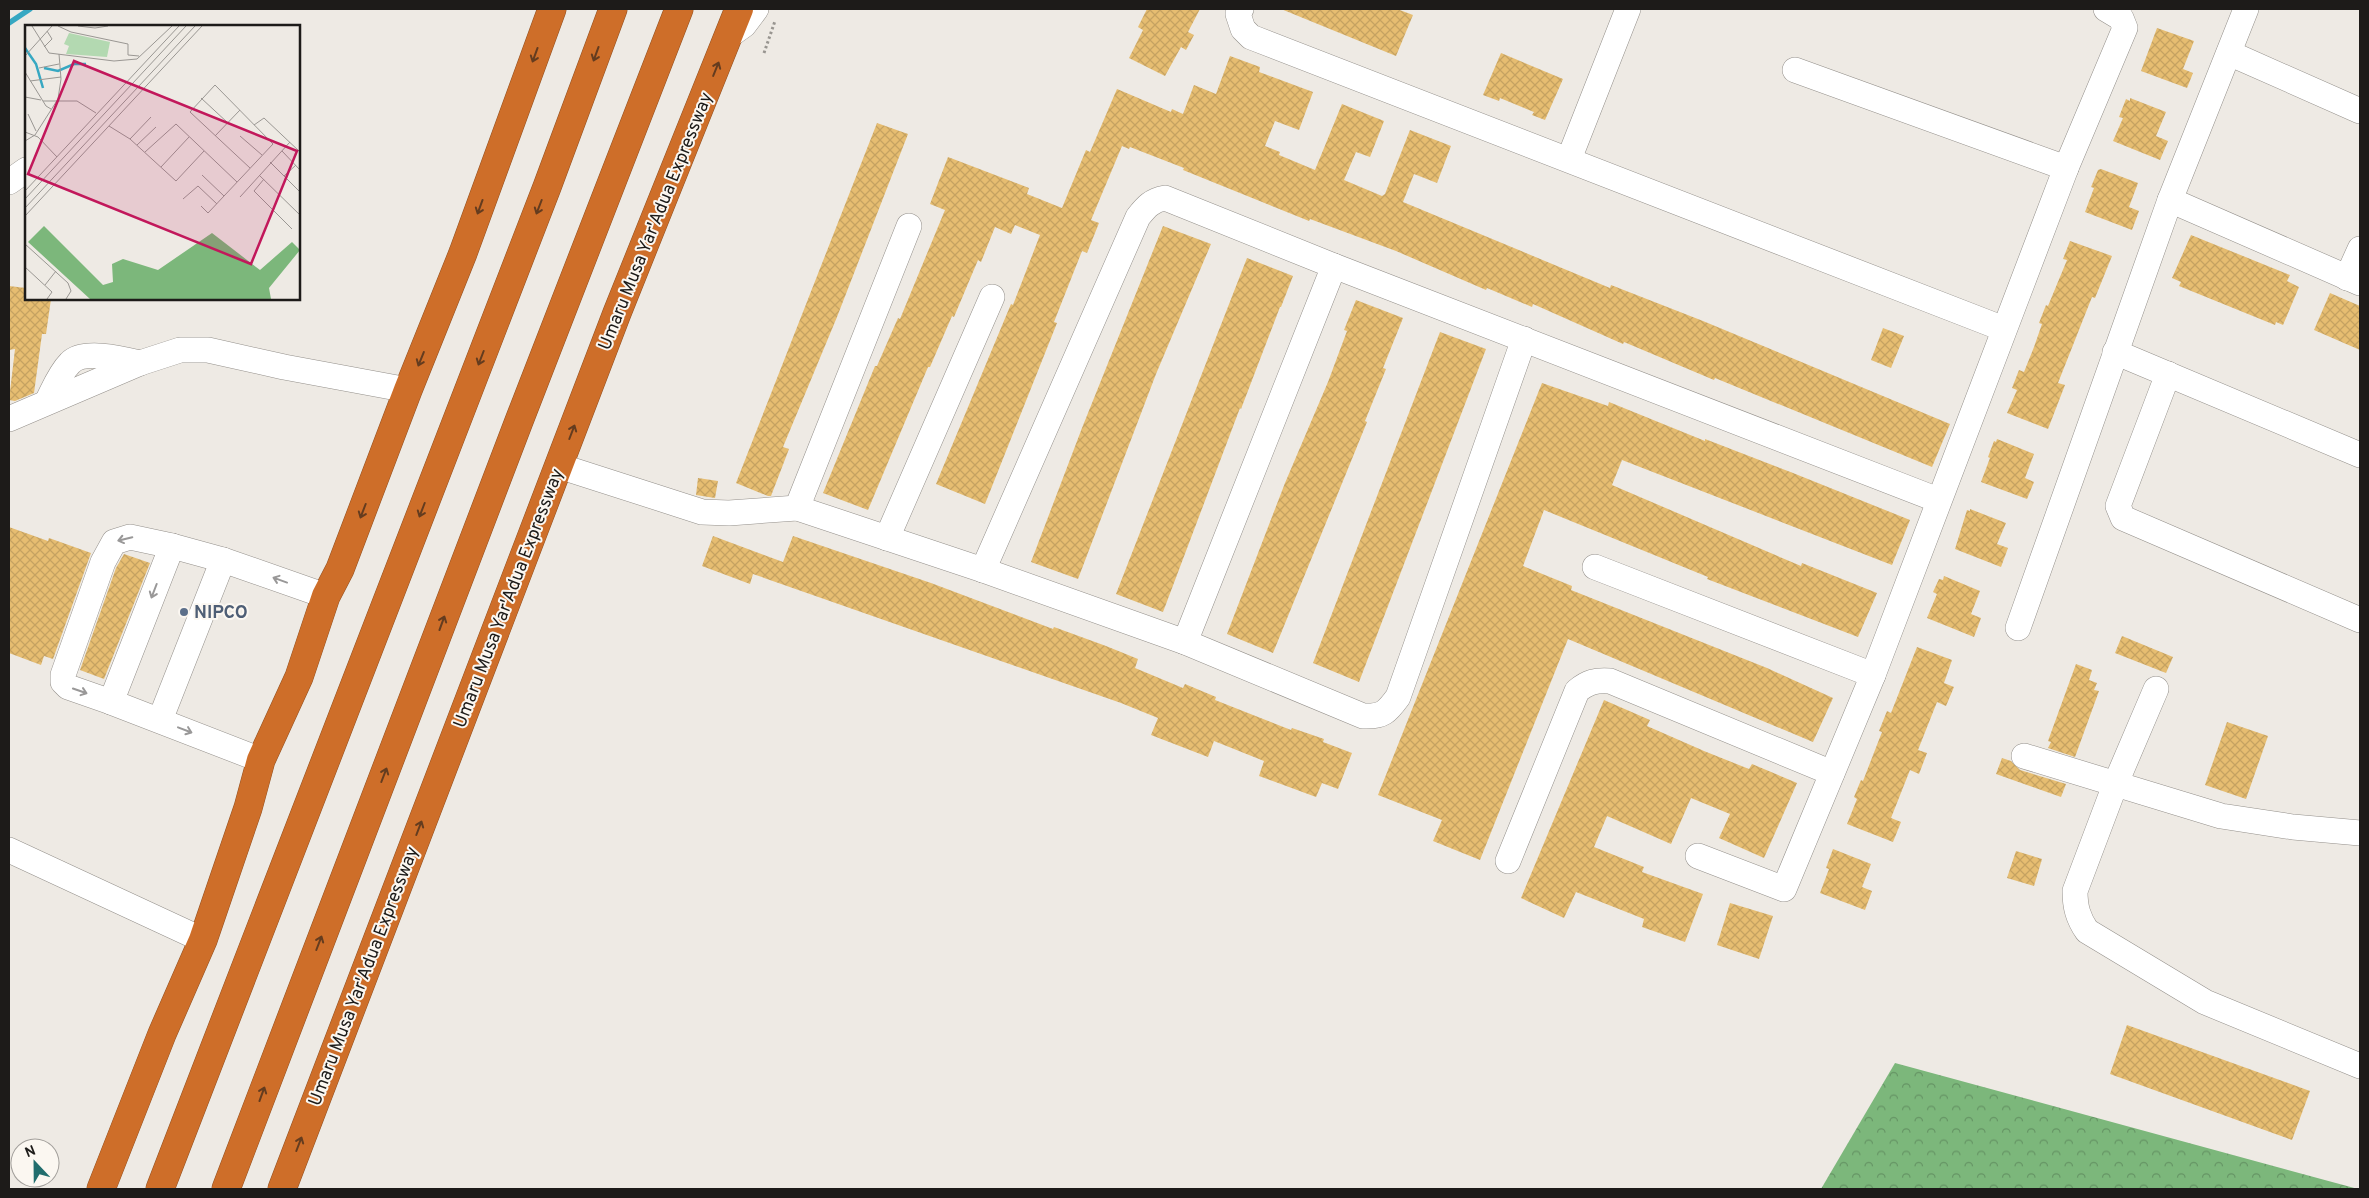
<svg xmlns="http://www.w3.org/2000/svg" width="2369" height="1198" viewBox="0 0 2369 1198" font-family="Overpass,sans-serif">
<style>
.forest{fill:url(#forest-crowns)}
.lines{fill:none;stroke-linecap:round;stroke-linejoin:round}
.stream{stroke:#37a8c2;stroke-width:5.5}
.building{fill:url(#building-cross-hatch)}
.minor-casing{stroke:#94908b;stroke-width:26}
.highway-casing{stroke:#905123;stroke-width:29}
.path{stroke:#989590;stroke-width:3;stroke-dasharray:2.5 2.5;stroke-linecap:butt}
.minor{stroke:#fff;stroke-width:25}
.highway{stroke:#ce6e29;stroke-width:28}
.oneway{stroke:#643c1f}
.oneway2{stroke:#999898}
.service-dot{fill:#5c6f8a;stroke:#fbf7f1;stroke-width:2}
.labels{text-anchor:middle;stroke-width:4;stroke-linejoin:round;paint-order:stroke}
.street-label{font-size:18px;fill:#1d1b19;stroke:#fbf7f1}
.service-label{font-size:18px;font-weight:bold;fill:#4e5e75;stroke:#fbf7f1;text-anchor:start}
.inset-river{fill:none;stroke:#37a8c2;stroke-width:2.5}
.inset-road{fill:none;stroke:#9a9793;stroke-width:1}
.view{fill:#c2185b;fill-opacity:0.15;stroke:#c2185b;stroke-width:2.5}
.inset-edge{fill:none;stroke:#1d1b19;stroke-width:2.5}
</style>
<defs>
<pattern id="forest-crowns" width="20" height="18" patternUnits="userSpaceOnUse" patternTransform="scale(1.25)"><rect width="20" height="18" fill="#7cb77b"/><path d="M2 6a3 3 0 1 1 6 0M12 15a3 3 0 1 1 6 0" fill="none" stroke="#659464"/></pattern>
<pattern id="building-cross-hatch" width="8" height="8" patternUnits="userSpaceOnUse" patternTransform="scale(1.25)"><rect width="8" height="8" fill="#e6bd71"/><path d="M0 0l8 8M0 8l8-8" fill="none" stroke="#c5a261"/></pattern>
</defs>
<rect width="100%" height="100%" fill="#eeeae4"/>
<path class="forest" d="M 1895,1063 L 2358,1189 L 1821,1189 Z"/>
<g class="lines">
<path class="stream" d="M 9,23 L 30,9"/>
</g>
<g class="building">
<path d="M 1147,9 L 1200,9 L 1188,32 L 1194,35 L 1186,50 L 1181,47 L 1165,76 L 1129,58 L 1143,30 L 1138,27 Z"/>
<path d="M 1281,9 L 1397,9 L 1413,15 L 1396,56 Z"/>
<path d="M 2157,28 L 2194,41 L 2183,69 L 2193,73 L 2187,88 L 2141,71 Z"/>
<path d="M 1501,53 L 1563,79 L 1545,120 L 1532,115 L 1534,112 L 1500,98 L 1499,101 L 1483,95 Z"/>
<path d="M 1230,56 L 1260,67 L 1259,72 L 1313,92 L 1299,130 L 1275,121 L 1265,146 L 1280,152 L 1279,155 L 1315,170 L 1342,104 L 1384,121 L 1370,157 L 1356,152 L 1344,180 L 1382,196 L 1385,194 L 1410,130 L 1451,146 L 1437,183 L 1414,174 L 1403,202 L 1610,288 L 1611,285 L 1703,321 L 1950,424 L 1932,467 L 1715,378 L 1714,380 L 1624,342 L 1623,344 L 1533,304 L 1532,307 L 1487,288 L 1486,290 L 1396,251 L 1310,219 L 1309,221 L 1183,170 L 1184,168 L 1130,147 L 1129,149 L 1122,146 L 1091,220 L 1099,223 L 1087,253 L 1082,251 L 1054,322 L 1057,323 L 985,504 L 936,484 L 1011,304 L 1013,305 L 1040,235 L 1015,225 L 1011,234 L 995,227 L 981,262 L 978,260 L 954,317 L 952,316 L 930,367 L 928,367 L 868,510 L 823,493 L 875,366 L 877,366 L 898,318 L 900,319 L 945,210 L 930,204 L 948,157 L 1029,188 L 1027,194 L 1062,208 L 1086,150 L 1090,152 L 1117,89 L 1171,112 L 1172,109 L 1183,114 L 1194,85 L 1216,94 Z"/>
<path d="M 2130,98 L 2166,112 L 2156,136 L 2168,141 L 2160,160 L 2113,141 L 2123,118 L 2119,117 L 2126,99 L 2130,101 Z"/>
<path d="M 877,123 L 908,134 L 837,317 L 783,447 L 789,449 L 771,496 L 768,496 L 736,483 Z"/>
<path d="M 2101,169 L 2138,183 L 2129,207 L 2139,211 L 2132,230 L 2085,212 L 2094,188 L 2091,187 L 2098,170 Z"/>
<path d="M 1163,226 L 1211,244 L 1156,374 L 1078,579 L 1031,562 L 1082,428 Z"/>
<path d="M 2191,235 L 2290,275 L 2287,281 L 2299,287 L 2283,325 L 2276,322 L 2275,325 L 2179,286 L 2181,282 L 2172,278 Z"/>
<path d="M 2070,241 L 2112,256 L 2095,298 L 2092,297 L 2058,383 L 2065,385 L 2048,429 L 2007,413 L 2017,390 L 2012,388 L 2019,370 L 2024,372 L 2034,347 L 2042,324 L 2039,323 L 2046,305 L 2048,306 L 2067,260 L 2063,259 Z"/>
<path d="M 1247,258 L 1293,276 L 1281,307 L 1280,307 L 1241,409 L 1240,408 L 1163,612 L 1116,594 Z"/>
<path d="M 9,286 L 26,288 L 26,299 L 51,299 L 46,334 L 42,334 L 34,393 L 15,401 L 9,400 L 15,349 L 9,350 Z"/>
<path d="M 2330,293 L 2360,306 L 2360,350 L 2314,330 Z"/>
<path d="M 1356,300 L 1403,318 L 1383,368 L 1386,369 L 1365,421 L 1367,422 L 1273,653 L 1227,634 L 1285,483 L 1328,382 L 1347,331 L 1344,330 Z"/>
<path d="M 1883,328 L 1904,336 L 1891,368 L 1871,360 Z"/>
<path d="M 1440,332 L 1486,349 L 1359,682 L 1313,663 Z"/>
<path d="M 1542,383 L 1608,406 L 1609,402 L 1705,441 L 1705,439 L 1793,473 L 1910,520 L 1892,565 L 1622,460 L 1612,485 L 1801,566 L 1802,563 L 1877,593 L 1858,637 L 1707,579 L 1708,577 L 1544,510 L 1523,566 L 1572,586 L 1571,590 L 1767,668 L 1833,698 L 1813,742 L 1568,639 L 1480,860 L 1433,841 L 1442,820 L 1378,795 Z"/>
<path d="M 1997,439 L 2034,454 L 2025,478 L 2034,482 L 2027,499 L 1981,482 L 1990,458 L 1988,457 L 1994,441 L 1996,442 Z"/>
<path d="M 698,478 L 718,481 L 715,498 L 696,495 Z"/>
<path d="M 1970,509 L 2006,523 L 1997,544 L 2008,548 L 2001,567 L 1955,549 L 1967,510 L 1970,511 Z"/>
<path d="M 9,527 L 48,541 L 49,538 L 91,553 L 53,659 L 44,656 L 41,665 L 9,653 Z"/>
<path d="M 713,536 L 783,562 L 793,536 L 931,583 L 1053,629 L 1054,627 L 1106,646 L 1138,659 L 1135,668 L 1183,688 L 1185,684 L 1216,697 L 1215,700 L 1291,730 L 1292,728 L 1324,739 L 1323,742 L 1352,753 L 1338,789 L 1322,783 L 1316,797 L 1259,776 L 1264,761 L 1214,741 L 1208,757 L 1151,735 L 1158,718 L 1121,703 L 753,574 L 750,584 L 702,566 Z"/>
<path d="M 124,554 L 150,563 L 104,679 L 80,670 L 116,568 Z"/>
<path d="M 1944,576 L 1980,591 L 1971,614 L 1981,618 L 1974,637 L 1927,618 L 1937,594 L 1933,592 L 1939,579 L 1943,580 Z"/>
<path d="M 2122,636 L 2173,657 L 2166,673 L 2115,653 Z"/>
<path d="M 1917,647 L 1952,660 L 1944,683 L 1954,687 L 1946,706 L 1937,702 L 1918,750 L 1927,753 L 1919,774 L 1910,770 L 1891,818 L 1901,822 L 1893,842 L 1847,824 L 1857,799 L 1854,797 L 1861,780 L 1863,781 L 1882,732 L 1879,731 L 1887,711 L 1891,713 Z"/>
<path d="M 2076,664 L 2092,670 L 2089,680 L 2097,683 L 2094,690 L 2099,691 L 2075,757 L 2048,748 L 2051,742 L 2048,741 Z"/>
<path d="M 1604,700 L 1650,720 L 1647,726 L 1704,751 L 1749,769 L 1752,764 L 1797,783 L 1764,858 L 1719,838 L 1730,814 L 1691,798 L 1671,844 L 1607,816 L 1594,847 L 1644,867 L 1642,872 L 1703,894 L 1685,942 L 1642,927 L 1644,919 L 1576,892 L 1564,918 L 1521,898 Z"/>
<path d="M 2227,722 L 2268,736 L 2246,799 L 2205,785 Z"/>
<path d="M 2002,758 L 2011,761 L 2020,770 L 2066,784 L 2061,797 L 1996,774 Z"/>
<path d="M 1833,849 L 1871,864 L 1862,887 L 1872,891 L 1865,910 L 1820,893 L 1829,869 L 1826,868 Z"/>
<path d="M 2016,851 L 2042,859 L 2034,886 L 2007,878 Z"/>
<path d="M 1730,903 L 1773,916 L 1759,959 L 1717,945 Z"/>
<path d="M 2127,1025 L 2310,1091 L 2292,1140 L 2110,1074 Z"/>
</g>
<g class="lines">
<g class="minor-casing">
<g id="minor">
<path d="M 1241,9 L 1238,14 L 1243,29 L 1251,37 L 2004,329"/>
<path d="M 730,35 L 744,25 L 756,9"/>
<path d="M 2229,53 L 2360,111"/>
<path d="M 1795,70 L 2066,168"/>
<path d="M 1569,159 L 1628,9"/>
<path d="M 9,182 L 26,170"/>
<path d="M 2170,200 L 2360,283"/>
<path d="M 2347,278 L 2360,249"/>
<path d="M 2115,352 L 2360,455"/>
<path d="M 2168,374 L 2118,506 L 2123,518 L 2360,620"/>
<path d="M 48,400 C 54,388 60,373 70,363 C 83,349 123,359 140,363"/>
<path d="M 9,419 L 140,363 L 180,350 L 208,350 L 284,367 L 408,390"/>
<path d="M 559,466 L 702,512 L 729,513 L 797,508 L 983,570 L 1185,642 L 1363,716 C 1383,717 1387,712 1398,697 L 1524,339"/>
<path d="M 797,508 L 909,226"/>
<path d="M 887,538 L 992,297"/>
<path d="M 1595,567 L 1873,675"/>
<path d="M 983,570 L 1138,217 C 1146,207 1152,200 1165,198 L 1334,266 L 1938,500"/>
<path d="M 2018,628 L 2170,200 L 2246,9"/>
<path d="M 1185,642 L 1334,266"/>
<path d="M 2156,689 L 2115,785 L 2075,891 C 2075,907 2078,918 2087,931 L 2205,1002 L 2360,1066"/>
<path d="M 111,702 L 68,687 L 63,682 L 63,675 L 103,562 L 114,542 L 130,537 L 172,546"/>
<path d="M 160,720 L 223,560"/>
<path d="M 2024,756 L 2221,816 L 2293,827 L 2360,833"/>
<path d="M 261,760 L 111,702 L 172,546 L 223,560 L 326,596"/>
<path d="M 9,850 L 203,940"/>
<path d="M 1698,856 L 1784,889 L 1873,675 L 2066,168 L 2125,28 L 2121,18 L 2106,9"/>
<path d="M 1508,861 L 1577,691 C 1588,682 1595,680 1610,681 L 1832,773"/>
</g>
</g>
<g class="highway-casing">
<g id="highway">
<path d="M 101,1189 L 162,1034 L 203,940 L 248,808 L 261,760 L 299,677 L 326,596 L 340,569 L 408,390 L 463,253 L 552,9"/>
<path d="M 160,1189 L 547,187 L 613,9"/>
<path d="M 226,1189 L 519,421 L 679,9"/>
<path d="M 282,1189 L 617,313 L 739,9"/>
</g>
</g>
<path class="path" d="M 764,53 L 775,21"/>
<use href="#minor" class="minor"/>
<use href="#highway" class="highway"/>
</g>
<defs><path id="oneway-shaft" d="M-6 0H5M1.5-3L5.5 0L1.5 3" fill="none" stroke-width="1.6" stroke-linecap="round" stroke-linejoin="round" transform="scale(1.25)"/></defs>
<g class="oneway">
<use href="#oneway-shaft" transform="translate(596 54) rotate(110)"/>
<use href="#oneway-shaft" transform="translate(535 55) rotate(110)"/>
<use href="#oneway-shaft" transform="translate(716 69) rotate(-68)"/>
<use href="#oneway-shaft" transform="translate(480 207) rotate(110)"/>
<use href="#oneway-shaft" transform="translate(539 207) rotate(111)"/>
<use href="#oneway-shaft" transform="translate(481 358) rotate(111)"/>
<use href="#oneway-shaft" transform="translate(421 359) rotate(112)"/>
<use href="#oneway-shaft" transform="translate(572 432) rotate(-69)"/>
<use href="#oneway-shaft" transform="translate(422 510) rotate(111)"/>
<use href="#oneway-shaft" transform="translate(363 511) rotate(111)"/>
<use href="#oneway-shaft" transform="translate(442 623) rotate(-70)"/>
<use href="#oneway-shaft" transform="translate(384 775) rotate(-69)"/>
<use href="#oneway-shaft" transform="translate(419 828) rotate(-69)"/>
<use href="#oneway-shaft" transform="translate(319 943) rotate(-69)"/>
<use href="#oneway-shaft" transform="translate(262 1094) rotate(-70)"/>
<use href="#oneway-shaft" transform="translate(299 1144) rotate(-69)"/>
</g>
<g class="oneway2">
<use href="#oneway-shaft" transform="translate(125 539) rotate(167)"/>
<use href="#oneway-shaft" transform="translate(280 580) rotate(-160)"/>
<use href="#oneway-shaft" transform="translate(154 591) rotate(111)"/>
<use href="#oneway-shaft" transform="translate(80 691) rotate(19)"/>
<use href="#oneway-shaft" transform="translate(185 730) rotate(21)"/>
</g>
<circle class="service-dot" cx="184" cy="612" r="5"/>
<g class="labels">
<g class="street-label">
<text transform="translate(655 221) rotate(-68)" y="6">Umaru Musa Yar'Adua Expressway</text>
<text transform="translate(508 598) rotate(-69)" y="6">Umaru Musa Yar'Adua Expressway</text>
<text transform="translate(363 976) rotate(-69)" y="6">Umaru Musa Yar'Adua Expressway</text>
</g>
<g class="service-label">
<text x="194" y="618">NIPCO</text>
</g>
</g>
<g transform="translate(25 25)">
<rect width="275" height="275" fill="#eeeae4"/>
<path d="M 19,201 L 78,260 L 88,257 L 87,239 L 98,234 L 133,245 L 187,208 L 235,245 L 267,217 L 275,225 L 244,263 L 246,274 L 65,274 L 3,217 Z" fill="#7cb77b"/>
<path d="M 44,8 L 85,17 L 82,32 L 41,29 L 44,21 L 39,19 Z" fill="#b3d9b1"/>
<path class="inset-river" d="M 0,23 L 11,39 L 18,63M 19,43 L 33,46 L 49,39 L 61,39"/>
<path class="inset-road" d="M 7,1 L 24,28 L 89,36 L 112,34 L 147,1M 33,1 L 46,7 L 103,19 L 103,30 L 114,31M 53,1 L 70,3 L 83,1M 19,22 L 27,14 L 22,6M 0,31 L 27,1M 14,43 L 34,39M 0,47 L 21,81 L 26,84M 5,56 L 36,52M 0,72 L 16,75M 176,73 L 203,98M 18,76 L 52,76 L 71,88M 3,89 L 11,106M 229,100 L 239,93 L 275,127M 84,101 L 105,114 L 151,156 L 179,126M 0,107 L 13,112 L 32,132M 190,111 L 215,85M 215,111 L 237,130M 105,114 L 126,92M 0,116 L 10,110 L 33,74 L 36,54 L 34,29M 112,120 L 131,102M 257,126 L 275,145M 120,127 L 151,99 L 212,157M 245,137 L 275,167M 136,142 L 164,112M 177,150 L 199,171M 234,150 L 275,190M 259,151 L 271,140M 239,154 L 229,166 L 267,204M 0,166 L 154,1M 215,172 L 265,117M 0,174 L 161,1M 158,174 L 173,161 L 192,179M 176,181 L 183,188 L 248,119 L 190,60 L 165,87 L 225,143M 0,183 L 170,1M 0,191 L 177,1M 0,219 L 43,258 L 46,266 L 41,274M 0,242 L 27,267 L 22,274M 20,260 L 31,246"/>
<path class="view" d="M 49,36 L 272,126 L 226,239 L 3,149 Z"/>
<rect width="275" height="275" class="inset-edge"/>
</g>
<rect width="2369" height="1198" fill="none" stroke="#1d1b19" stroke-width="20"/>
<g transform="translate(35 1163) rotate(338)"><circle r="24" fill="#fbf7f1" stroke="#a29f9b"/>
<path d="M0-4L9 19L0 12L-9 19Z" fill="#216d6d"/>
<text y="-8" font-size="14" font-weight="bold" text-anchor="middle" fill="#1d1b19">N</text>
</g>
</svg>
